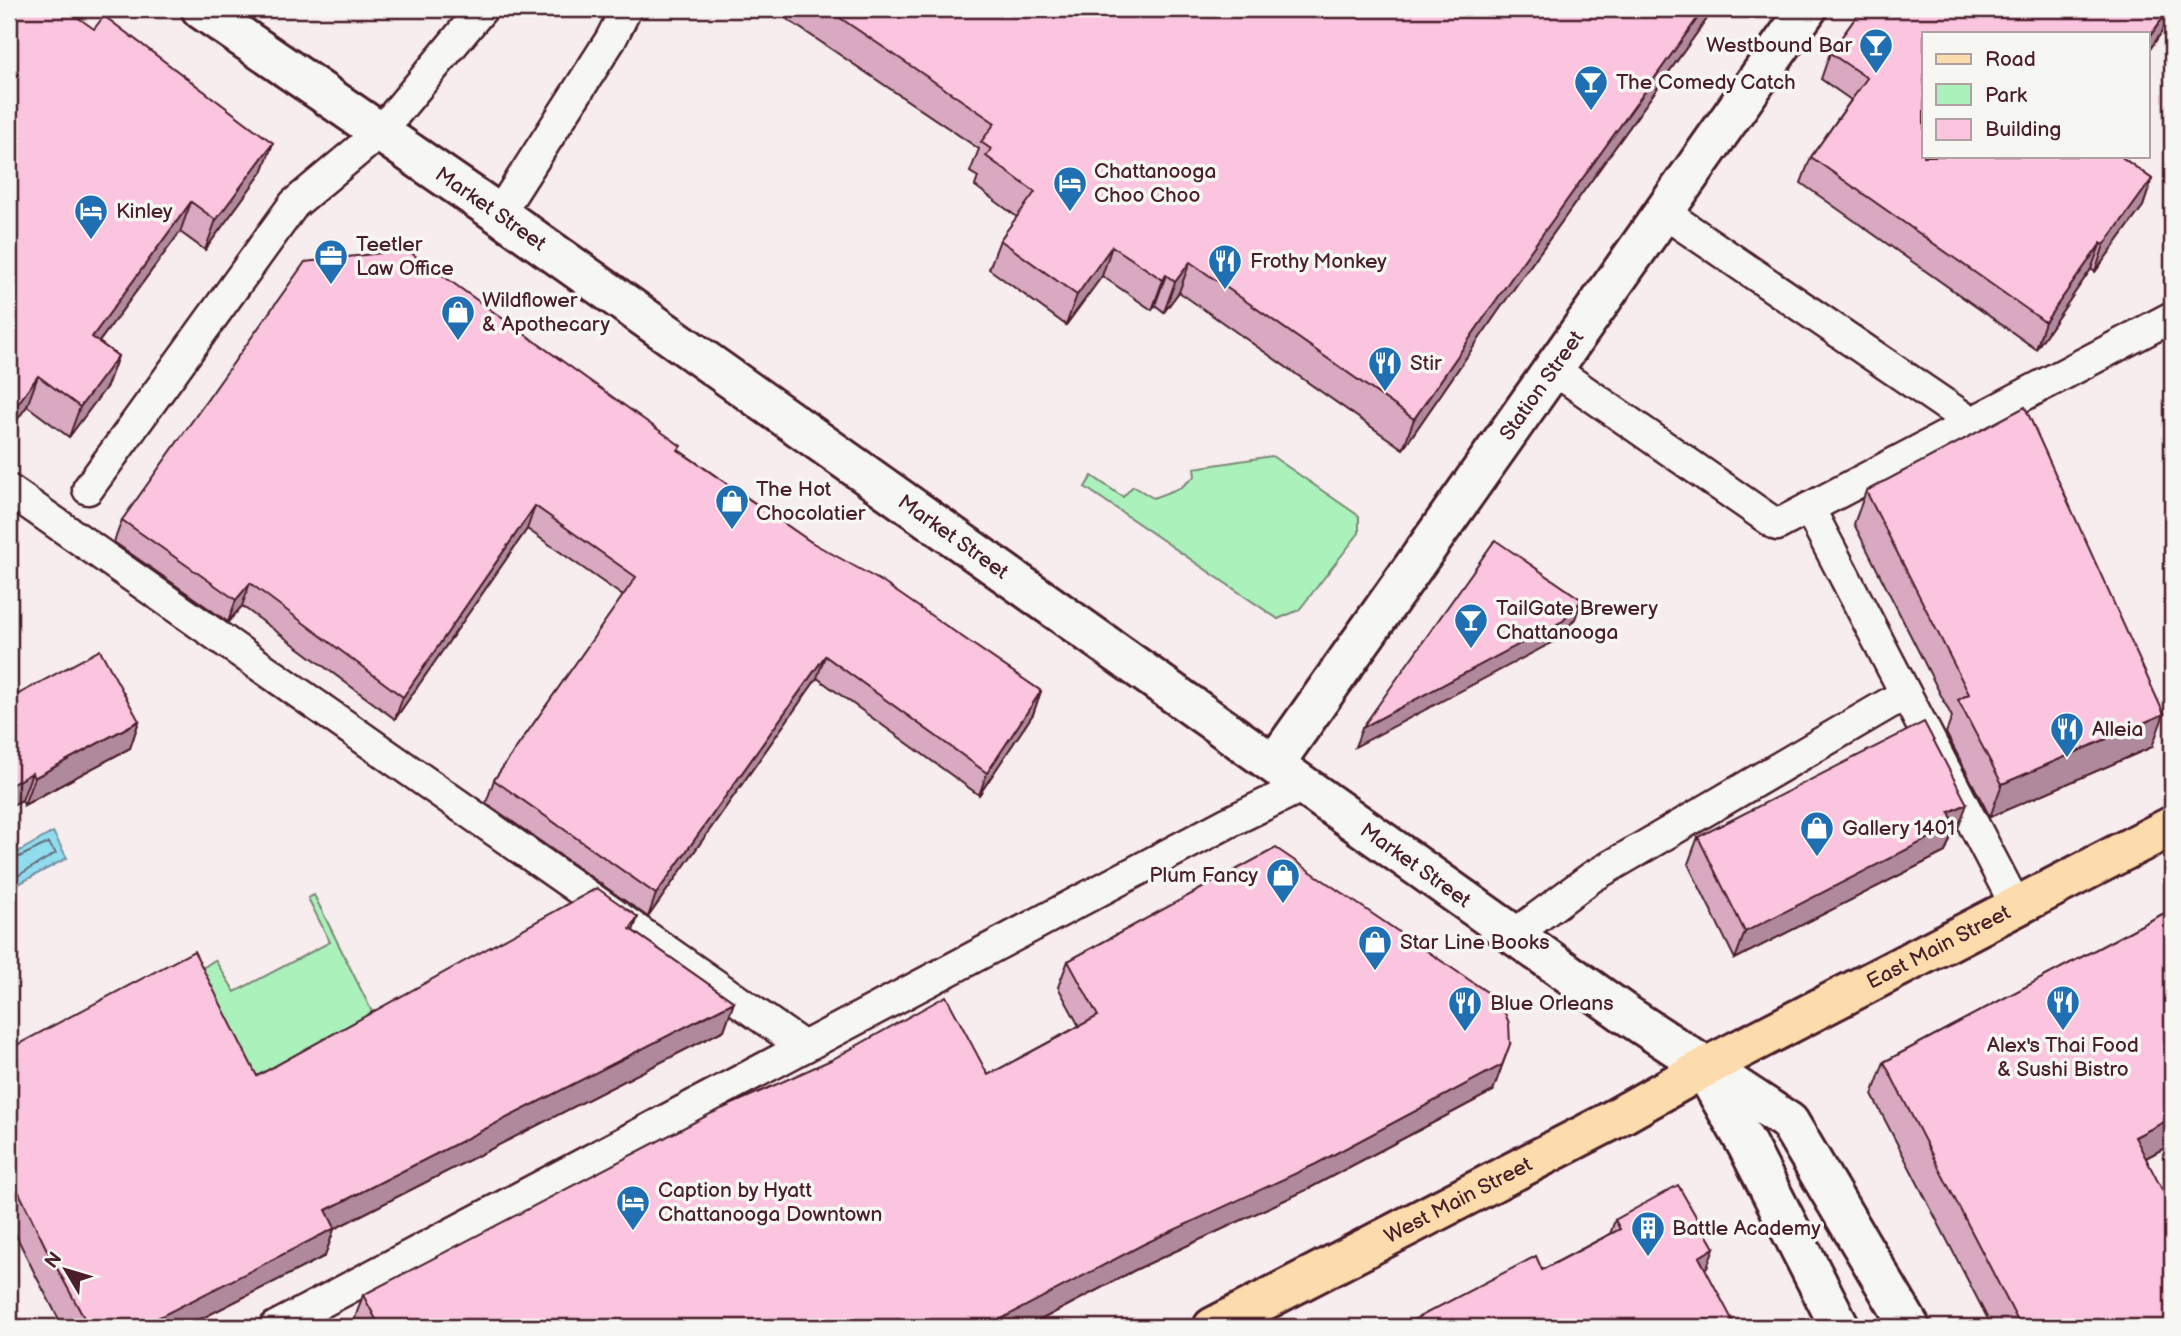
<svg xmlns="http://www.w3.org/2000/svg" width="2181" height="1336" viewBox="0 0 2181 1336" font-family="'Balsamiq Sans',sans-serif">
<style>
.green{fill:#abf1bc;stroke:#7a8874;stroke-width:2}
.water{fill:#90ddef;stroke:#7491a1;stroke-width:2}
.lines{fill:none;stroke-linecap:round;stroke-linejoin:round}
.shore{stroke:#666b79;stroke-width:2}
.lane-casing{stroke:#4a1f2b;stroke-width:35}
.street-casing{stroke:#4a1f2b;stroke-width:44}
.secondary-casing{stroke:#4a1f2b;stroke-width:44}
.primary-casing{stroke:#4a1f2b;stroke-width:44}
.lane{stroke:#f6f6f2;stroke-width:30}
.street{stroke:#f6f6f2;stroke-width:38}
.secondary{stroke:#f6f6f2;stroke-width:38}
.primary{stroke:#fcdcac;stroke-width:38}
.wall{fill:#d8a9c0;stroke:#4a1f2b;stroke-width:2}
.shaded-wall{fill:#b08a9c;stroke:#4a1f2b;stroke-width:2}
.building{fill:#fbc5df;stroke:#4a1f2b;stroke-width:2}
.labels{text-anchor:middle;stroke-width:7;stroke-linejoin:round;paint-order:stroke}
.poi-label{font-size:21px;fill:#4a1f2b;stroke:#f6f6f2;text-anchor:start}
.street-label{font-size:21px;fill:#4a1f2b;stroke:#f6f6f2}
</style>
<rect width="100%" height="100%" fill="#f7ecee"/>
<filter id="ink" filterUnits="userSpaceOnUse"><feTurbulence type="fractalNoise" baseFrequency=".0143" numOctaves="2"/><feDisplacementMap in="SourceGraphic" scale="14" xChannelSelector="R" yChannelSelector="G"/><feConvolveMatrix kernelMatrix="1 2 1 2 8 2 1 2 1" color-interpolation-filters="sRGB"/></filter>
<g filter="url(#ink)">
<g class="green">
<path d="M 1272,456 L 1359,516 L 1359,533 L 1299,610 L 1278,619 L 1085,487 L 1092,476 L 1123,497 L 1133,486 L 1153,498 L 1180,488 L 1195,476 L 1194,468 Z"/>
<path d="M 314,895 L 381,1030 L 247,1104 L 184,980 L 215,960 L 235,992 L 330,942 L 308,898 Z"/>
</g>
<path class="water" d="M 53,832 L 67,858 L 9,889 L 9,857 Z"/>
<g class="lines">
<path class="shore" d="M 9,862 L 48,843 L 56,853 L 9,881"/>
<g class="lane-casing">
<g id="lane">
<path d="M 1663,212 L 1972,423"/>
<path d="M 499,214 L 611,39 L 626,9"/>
<path d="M 1553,369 L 1777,525 L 2172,317"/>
<path d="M 88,489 L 294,204 L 380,132 L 482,9"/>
<path d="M 9,490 L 804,1047"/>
<path d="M 1809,508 L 2017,908"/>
<path d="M 1515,934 L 1592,877 L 1905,694"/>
<path d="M 275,1327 L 1227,823 L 1305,785"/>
</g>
</g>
<g class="street-casing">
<g id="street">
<path id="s1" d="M 1275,763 L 1807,9"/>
</g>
</g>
<g class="secondary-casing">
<g id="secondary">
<path id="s2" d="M 201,9 L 499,214 L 1624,1013 L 1789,1122 L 1910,1327"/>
<path d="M 1706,1073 L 1747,1145 L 1840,1327"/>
</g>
</g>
<g class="primary-casing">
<g id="primary">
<path id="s3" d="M 1213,1327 L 1607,1123 L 1704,1068 L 2172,826"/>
</g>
</g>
<use href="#lane" class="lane"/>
<use href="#street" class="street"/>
<use href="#secondary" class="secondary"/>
<use href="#primary" class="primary"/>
</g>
<g class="wall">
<path d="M 9,9 L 94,29 L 273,143 L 262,172 L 205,250 L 180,232 L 99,342 L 118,356 L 107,386 L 69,437 L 27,406 L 9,431 Z"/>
<path d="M 772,9 L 1714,9 L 1510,294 L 1403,449 L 1179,292 L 1164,312 L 1155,305 L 1152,310 L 1102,276 L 1066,325 L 989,269 L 1000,240 L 1017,217 L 975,186 L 978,177 L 970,172 L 979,149 Z"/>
<path d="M 1862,9 L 2172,9 L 2172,17 L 2148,52 L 2148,33 L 1924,33 L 1924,156 L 2120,156 L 2152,179 L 2143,206 L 2095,272 L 2091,269 L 2036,349 L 1801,183 L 1811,157 L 1851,100 L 1821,79 L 1830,53 Z"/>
<path d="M 680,451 L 811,542 L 1041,691 L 1033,714 L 979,795 L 817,678 L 648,917 L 486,803 L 494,780 L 623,596 L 527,529 L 395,719 L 242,606 L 228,622 L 114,542 L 122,520 Z"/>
<path d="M 1866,491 L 2152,747 L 1990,817 L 1946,733 L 1952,717 L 1854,524 Z"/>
<path d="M 9,699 L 139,721 L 130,748 L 24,805 L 22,800 Z"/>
<path d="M 1957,831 L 1952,834 L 1945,852 L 1735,959 L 1688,864 L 1698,837 Z"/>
<path d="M 2172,909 L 2172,1144 L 2146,1158 L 2172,1327 L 1992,1327 L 1872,1095 L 1884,1062 Z"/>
<path d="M 633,931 L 734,1002 L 724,1030 L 334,1229 L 325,1256 L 185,1327 L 63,1327 L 37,1278 L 9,1221 L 9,1049 L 257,1076 Z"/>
<path d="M 1068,961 L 1493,1091 L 1306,1190 L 1135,1270 L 1027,1327 L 357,1327 L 354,1321 L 363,1295 L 988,1075 L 1079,1026 L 1058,987 Z"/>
<path d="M 1615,1220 L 1707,1267 L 1542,1270 L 1610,1234 Z"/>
</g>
<g class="shaded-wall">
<path d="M 1704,9 L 1714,9 L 1510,294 L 1403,449 L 1414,419 L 1521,264 Z"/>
<path d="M 2169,9 L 2172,9 L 2172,17 L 2148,52 L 2148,39 Z"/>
<path d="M 273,143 L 262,172 L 205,250 L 216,220 Z"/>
<path d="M 2152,179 L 2143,206 L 2095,272 L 2104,245 Z"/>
<path d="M 191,202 L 180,232 L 81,366 L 92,337 Z"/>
<path d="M 2101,243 L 2091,269 L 2036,349 L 2045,322 Z"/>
<path d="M 1112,246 L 1102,276 L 1066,325 L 1077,295 Z"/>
<path d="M 1190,262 L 1179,292 L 1164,312 L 1175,282 Z"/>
<path d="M 1166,275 L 1155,305 L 1152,310 L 1163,280 Z"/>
<path d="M 118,356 L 107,386 L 69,437 L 80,407 Z"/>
<path d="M 38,376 L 27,406 L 9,431 L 9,416 Z"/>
<path d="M 535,506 L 527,529 L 395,719 L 403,697 Z"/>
<path d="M 250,583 L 242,606 L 228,622 L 236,600 Z"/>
<path d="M 1582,600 L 1575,619 L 1557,640 L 1355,747 L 1362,728 Z"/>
<path d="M 825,656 L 817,678 L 648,917 L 656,894 Z"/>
<path d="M 1041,691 L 1033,714 L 979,795 L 987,773 Z"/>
<path d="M 2164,714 L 2152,747 L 1990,817 L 2002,784 Z"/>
<path d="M 139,721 L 130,748 L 24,805 L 34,778 Z"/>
<path d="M 32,773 L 22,800 L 9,807 L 9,786 Z"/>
<path d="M 1967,804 L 1957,831 L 1952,834 L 1945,852 L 1735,959 L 1745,932 L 1949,812 Z"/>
<path d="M 638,917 L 628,945 L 630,929 Z"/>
<path d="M 734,1002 L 724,1030 L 334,1229 L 325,1256 L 185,1327 L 140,1327 L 326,1210 Z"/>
<path d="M 1510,1044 L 1493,1091 L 1306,1190 L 1135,1270 L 1027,1327 L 986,1327 Z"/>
<path d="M 2172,1118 L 2172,1144 L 2123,1170 L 2135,1137 Z"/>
<path d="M 1714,1248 L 1707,1267 L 1692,1276 L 1699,1257 Z"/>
</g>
<g class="building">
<path d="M 9,9 L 66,9 L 94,29 L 104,16 L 273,143 L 216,220 L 191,202 L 92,337 L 118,356 L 80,407 L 38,376 L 9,416 Z"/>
<path d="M 827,9 L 1704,9 L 1521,264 L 1414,419 L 1190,262 L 1175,282 L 1166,275 L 1163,280 L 1112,246 L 1077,295 L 1000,240 L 1035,192 L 986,156 L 991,149 L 981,142 L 995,123 Z"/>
<path d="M 1862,9 L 2169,9 L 2148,39 L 2148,33 L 1924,33 L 1924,156 L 2120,156 L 2152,179 L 2104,245 L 2101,243 L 2045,322 L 1811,157 L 1867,78 L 1830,53 Z"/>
<path d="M 407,250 L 681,446 L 678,450 L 811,542 L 881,581 L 1041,691 L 987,773 L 825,656 L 656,894 L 494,780 L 636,577 L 535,506 L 403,697 L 250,583 L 236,600 L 122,520 L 305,262 Z"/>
<path d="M 2025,407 L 2164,714 L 2002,784 L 1958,700 L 1969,694 L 1866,491 Z"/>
<path d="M 1495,540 L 1582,600 L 1563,621 L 1362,728 Z"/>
<path d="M 100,650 L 139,721 L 34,778 L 32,773 L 9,786 L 9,699 Z"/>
<path d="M 1924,722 L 1967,804 L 1949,812 L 1955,825 L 1745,932 L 1698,837 Z"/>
<path d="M 1276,848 L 1500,1001 L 1509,1023 L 1510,1044 L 1502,1065 L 1316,1164 L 1144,1244 L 986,1327 L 380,1327 L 363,1295 L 710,1114 L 831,1060 L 946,996 L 988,1075 L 1098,1016 L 1068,961 Z"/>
<path d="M 597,888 L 638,917 L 630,929 L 734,1002 L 326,1210 L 335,1228 L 140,1327 L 89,1327 L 47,1250 L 9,1172 L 9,1049 L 194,951 L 257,1076 Z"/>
<path d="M 2172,909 L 2172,1118 L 2135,1137 L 2172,1209 L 2172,1327 L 2021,1327 L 1884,1062 Z"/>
<path d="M 1678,1185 L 1714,1248 L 1699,1257 L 1736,1327 L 1400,1327 L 1536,1256 L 1542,1270 L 1620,1229 L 1615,1220 Z"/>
</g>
</g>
<defs>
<g id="bar-pin" transform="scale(1.75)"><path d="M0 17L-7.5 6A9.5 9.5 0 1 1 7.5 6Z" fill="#1f6fb2" stroke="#f6f6f2"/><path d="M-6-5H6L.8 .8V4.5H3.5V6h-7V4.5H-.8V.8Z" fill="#fff"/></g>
<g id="hotel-pin" transform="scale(1.75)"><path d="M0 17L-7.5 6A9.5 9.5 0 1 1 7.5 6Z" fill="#1f6fb2" stroke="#f6f6f2"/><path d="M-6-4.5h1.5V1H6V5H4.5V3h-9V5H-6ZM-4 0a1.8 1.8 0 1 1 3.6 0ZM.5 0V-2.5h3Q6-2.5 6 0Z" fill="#fff"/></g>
<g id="office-pin" transform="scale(1.75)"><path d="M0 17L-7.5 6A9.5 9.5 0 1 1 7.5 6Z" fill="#1f6fb2" stroke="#f6f6f2"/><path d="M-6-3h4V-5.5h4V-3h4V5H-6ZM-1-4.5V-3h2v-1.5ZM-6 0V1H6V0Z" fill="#fff"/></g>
<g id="restaurant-pin" transform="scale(1.75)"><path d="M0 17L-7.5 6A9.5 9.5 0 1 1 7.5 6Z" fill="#1f6fb2" stroke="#f6f6f2"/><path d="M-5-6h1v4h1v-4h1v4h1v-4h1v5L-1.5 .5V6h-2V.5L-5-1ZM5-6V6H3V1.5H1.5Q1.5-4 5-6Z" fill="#fff"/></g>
<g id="shop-pin" transform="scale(1.75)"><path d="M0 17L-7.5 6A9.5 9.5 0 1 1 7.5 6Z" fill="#1f6fb2" stroke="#f6f6f2"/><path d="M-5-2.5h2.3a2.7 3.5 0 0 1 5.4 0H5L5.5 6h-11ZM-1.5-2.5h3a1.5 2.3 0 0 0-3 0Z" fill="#fff"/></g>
<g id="building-pin" transform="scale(1.75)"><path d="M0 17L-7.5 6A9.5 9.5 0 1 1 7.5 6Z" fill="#1f6fb2" stroke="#f6f6f2"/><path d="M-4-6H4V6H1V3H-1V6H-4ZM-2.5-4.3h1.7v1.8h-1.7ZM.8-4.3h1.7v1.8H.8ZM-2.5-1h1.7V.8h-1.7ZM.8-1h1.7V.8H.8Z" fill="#fff"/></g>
</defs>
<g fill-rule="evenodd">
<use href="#bar-pin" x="1876" y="45"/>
<use href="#bar-pin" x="1591" y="82"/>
<use href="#hotel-pin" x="1070" y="183"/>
<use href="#hotel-pin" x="91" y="211"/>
<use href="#office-pin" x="331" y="256"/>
<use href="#restaurant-pin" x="1225" y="261"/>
<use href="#shop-pin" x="458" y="312"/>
<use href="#restaurant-pin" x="1385" y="363"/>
<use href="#shop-pin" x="732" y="501"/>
<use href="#bar-pin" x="1471" y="620"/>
<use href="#restaurant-pin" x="2067" y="729"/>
<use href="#shop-pin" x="1817" y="828"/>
<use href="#shop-pin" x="1283" y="875"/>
<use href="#shop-pin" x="1375" y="942"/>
<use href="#restaurant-pin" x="2063" y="1002"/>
<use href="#restaurant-pin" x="1465" y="1003"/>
<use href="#hotel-pin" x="633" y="1202"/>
<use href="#building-pin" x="1648" y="1228"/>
</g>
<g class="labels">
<g class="poi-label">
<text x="1852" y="52" text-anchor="end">Westbound Bar</text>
<text x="1616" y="89">The Comedy Catch</text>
<text x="1094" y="178">Chattanooga<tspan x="1094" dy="24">Choo Choo</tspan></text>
<text x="116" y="218">Kinley</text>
<text x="356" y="251">Teetler<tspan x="356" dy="24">Law Office</tspan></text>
<text x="1250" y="268">Frothy Monkey</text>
<text x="482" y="307">Wildflower<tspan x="482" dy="24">&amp; Apothecary</tspan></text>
<text x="1410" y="370">Stir</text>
<text x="756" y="496">The Hot<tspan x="756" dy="24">Chocolatier</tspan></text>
<text x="1496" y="615">TailGate Brewery<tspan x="1496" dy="24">Chattanooga</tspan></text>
<text x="2092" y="736">Alleia</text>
<text x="1842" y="835">Gallery 1401</text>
<text x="1258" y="882" text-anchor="end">Plum Fancy</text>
<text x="1400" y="949">Star Line Books</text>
<text x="1490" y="1010">Blue Orleans</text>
<text x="2063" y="1052" text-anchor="middle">Alex's Thai Food<tspan x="2063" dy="24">&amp; Sushi Bistro</tspan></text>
<text x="658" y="1197">Caption by Hyatt<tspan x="658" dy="24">Chattanooga Downtown</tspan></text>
<text x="1672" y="1235">Battle Academy</text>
</g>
<g class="street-label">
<text dy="7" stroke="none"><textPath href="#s2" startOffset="352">Market Street</textPath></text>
<text dy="7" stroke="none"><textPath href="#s1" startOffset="462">Station Street</textPath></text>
<text dy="7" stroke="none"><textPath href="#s2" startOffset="919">Market Street</textPath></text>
<text dy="7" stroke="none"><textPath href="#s2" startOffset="1486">Market Street</textPath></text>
<text dy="7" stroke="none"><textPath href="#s3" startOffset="819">East Main Street</textPath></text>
<text dy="7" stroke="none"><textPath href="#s3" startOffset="276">West Main Street</textPath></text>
</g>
</g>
<rect width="2181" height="1336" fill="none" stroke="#f6f6f2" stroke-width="35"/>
<rect x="18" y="18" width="2146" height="1301" fill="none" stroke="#4a1f2b" stroke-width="2.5" filter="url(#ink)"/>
<rect x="1922" y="32" width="228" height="126" fill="#f6f6f2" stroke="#b1a0a2" stroke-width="2"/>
<rect x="1936" y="54" width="35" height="10" fill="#fcdcac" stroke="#b1a0a2" stroke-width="2"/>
<text x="1985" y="66" font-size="21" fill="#4a1f2b">Road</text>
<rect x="1936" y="84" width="35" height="21" fill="#abf1bc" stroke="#b1a0a2" stroke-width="2"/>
<text x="1985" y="102" font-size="21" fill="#4a1f2b">Park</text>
<rect x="1936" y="119" width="35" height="21" fill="#fbc5df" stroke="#b1a0a2" stroke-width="2"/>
<text x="1985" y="136" font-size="21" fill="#4a1f2b">Building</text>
<g transform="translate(66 1270) rotate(308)" stroke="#f6f6f2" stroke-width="5" paint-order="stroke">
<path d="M0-5L12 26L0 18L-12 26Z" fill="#4a1f2b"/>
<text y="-10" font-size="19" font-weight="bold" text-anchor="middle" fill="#4a1f2b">N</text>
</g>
</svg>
